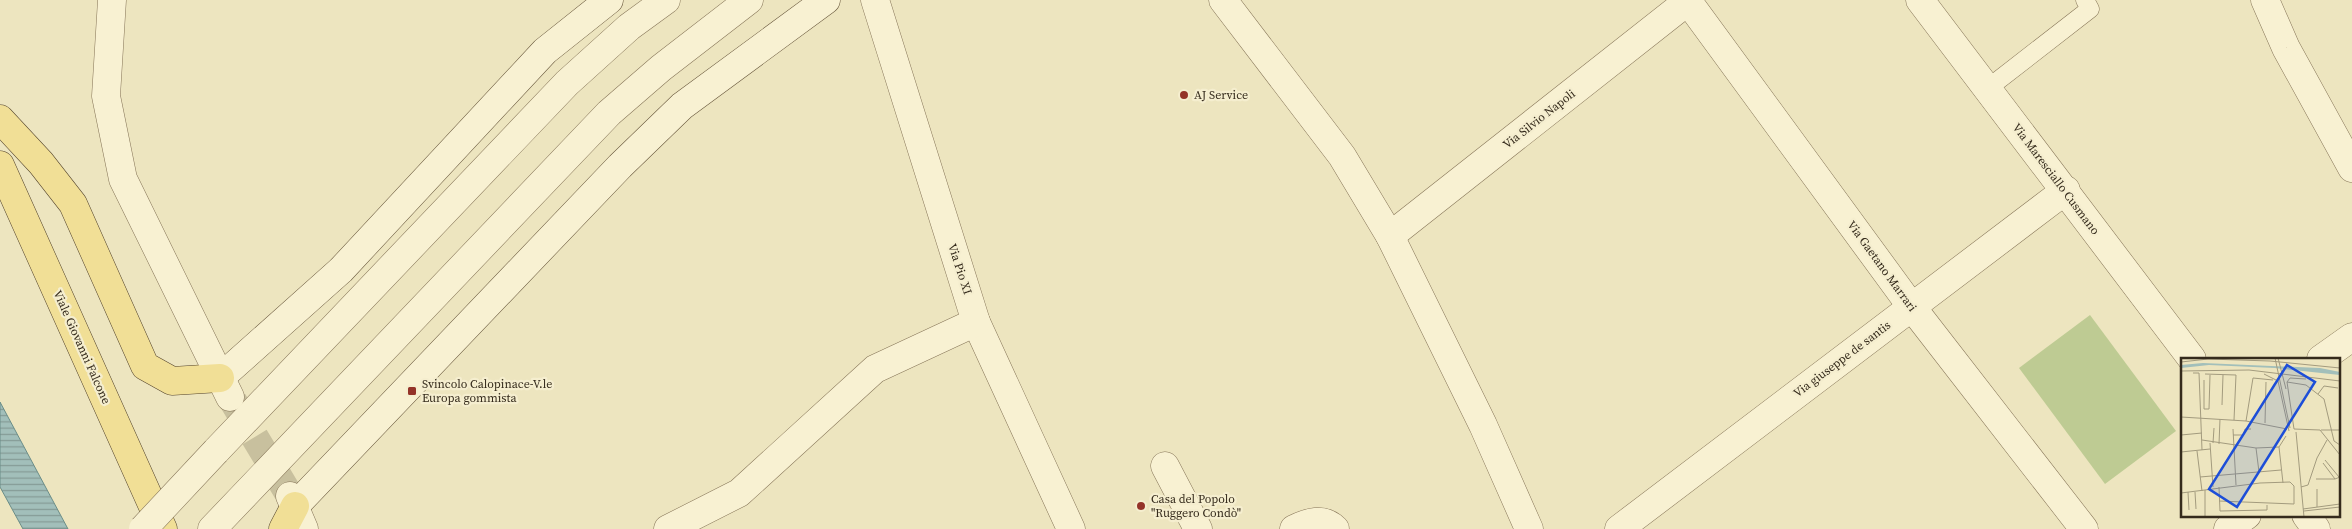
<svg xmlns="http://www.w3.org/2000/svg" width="2352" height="529" viewBox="0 0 2352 529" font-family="'Source Serif 4',serif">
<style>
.garden{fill:#becb93}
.water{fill:url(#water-rules);stroke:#6a8d88}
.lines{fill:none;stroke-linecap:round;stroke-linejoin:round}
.minor-tunnel{stroke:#c8c09e;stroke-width:28;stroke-dasharray:28 14;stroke-linecap:butt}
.service-casing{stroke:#867558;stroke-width:19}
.minor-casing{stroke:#867558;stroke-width:29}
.tertiary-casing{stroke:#867558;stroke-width:29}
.secondary-casing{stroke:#67563b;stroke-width:29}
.primary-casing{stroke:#53432c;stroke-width:29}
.service{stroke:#f8f1d2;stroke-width:18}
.minor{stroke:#f8f1d2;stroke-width:28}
.tertiary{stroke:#f8f1d2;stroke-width:28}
.secondary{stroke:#f8f1d2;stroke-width:28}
.primary{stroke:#f1df96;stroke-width:28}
.tertiary-bridge-casing{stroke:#867558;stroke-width:29;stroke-linecap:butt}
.tertiary-bridge{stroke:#f8f1d2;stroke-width:28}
.poi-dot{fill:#943328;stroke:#f5eecf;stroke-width:2}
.labels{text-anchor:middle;stroke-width:4.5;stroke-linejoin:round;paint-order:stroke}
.poi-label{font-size:12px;fill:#352b1c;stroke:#f5eecf;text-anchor:start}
.street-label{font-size:12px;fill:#352b1c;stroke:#f5eecf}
.inset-road{fill:none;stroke:#a39b7e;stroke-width:1}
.view{fill:#1d4ed8;fill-opacity:0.15;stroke:#1d4ed8;stroke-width:2.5}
.inset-edge{fill:none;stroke:#352b1c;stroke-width:2.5}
</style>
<defs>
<pattern id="water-rules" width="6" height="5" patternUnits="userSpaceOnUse" patternTransform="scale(1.25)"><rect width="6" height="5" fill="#a2bfba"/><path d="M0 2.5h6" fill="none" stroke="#859b96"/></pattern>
</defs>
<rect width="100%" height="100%" fill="#ede5bf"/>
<path class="garden" d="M 2090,315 L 2176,431 L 2105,484 L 2019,368 Z"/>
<path class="water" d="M 0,402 L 68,529 L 23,529 L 0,487 Z"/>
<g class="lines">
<path class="minor-tunnel" d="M 233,401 L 290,496"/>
<g class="service-casing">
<path id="service" d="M 1987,89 L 2090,9 L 2085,0"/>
</g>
<g class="minor-casing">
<g id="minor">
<path d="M 112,0 L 106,96 L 123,179 L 230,397"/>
<path d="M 875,0 L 976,322 L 1071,529"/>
<path d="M 1223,0 L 1342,156 L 1390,236 L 1483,425 L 1529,529"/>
<path d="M 1687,0 L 1911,306 L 2084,529"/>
<path d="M 1920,0 L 2192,359"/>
<path d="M 2265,0 L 2286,48 L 2352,168"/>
<path d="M 1390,236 L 1688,1"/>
<path d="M 2321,359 L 2352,337"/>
<path d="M 1165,466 L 1198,529"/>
<path d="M 290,496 L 304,529"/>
<path d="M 2306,515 L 2316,529"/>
<path d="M 668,529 L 739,493 L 875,369 L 976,322"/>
<path d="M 1294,529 C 1308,522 1323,517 1335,529"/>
<path d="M 1619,529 L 2066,190"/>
<path d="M 2228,529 L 2247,515"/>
</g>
</g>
<g class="tertiary-casing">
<g id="tertiary">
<path d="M 216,451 L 567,83 L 629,27 L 666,0"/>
<path d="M 212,529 L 609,113 L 661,68 L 749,0"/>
</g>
</g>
<g class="secondary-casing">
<g id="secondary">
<path d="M 220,378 L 341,270 L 545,51 L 609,0"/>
<path d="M 295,506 L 620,166 L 682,106 L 826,0"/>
</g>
</g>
<g class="primary-casing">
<g id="primary">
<path d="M 0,119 L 41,163 L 73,204 L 145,366 L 172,381 L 220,378"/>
<path d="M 0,165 L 163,529"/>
<path d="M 283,529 L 295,506"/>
</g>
</g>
<use href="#service" class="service"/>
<use href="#minor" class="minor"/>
<use href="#tertiary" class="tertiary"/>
<use href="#secondary" class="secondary"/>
<use href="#primary" class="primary"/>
<g class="tertiary-bridge-casing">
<path id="tertiary-bridge" d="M 143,529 L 216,451"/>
</g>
<use href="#tertiary-bridge" class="tertiary-bridge"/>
</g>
<g class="poi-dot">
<circle cx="1184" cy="95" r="5"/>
<rect x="407" y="386" width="10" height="10" rx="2.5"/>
<circle cx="1141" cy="506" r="5"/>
</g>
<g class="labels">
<g class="poi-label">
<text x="1194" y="99">AJ Service</text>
<text x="422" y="388">Svincolo Calopinace-V.le<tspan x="422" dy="14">Europa gommista</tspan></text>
<text x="1151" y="503">Casa del Popolo<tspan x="1151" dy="14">"Ruggero Condò"</tspan></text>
</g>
<g class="street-label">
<text transform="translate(1539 119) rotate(-38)" y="4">Via Silvio Napoli</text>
<text transform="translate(2056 179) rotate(53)" y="4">Via Maresciallo Cusmano</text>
<text transform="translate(1882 266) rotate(54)" y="4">Via Gaetano Marrari</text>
<text transform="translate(960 269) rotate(72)" y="4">Via Pio XI</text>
<text transform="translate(82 347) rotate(66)" y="4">Viale Giovanni Falcone</text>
<text transform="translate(1842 359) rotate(-37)" y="4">Via giuseppe de santis</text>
</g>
</g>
<g transform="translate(2181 358)">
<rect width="159" height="159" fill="#ede5bf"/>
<path d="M 22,5 L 139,10 L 159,14 L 159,17 L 94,10 L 28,7 L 0,10 L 0,7 Z" fill="#a2bfba"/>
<path class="inset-road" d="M 94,0 L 109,70M 97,0 L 105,31M 0,4 L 27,1 L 89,3 L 159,10M 0,13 L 68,12 L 159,23M 12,15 L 18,15 L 21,92M 24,16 L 55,17 L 53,62M 83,16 L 97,23 L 108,73M 23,22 L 23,51 L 28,51 L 29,17M 106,24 L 125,27 L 143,41 L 153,83 L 159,87M 137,36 L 143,28 L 157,30M 41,47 L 42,17M 0,59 L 65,63 L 106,71M 65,63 L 72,20 L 92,22M 84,65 L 85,24M 52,71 L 55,127M 113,71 L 139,72 L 159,97M 113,71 L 106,24 L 109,20 L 125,21M 140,72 L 159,72M 115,74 L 123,159M 0,77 L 21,75M 52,77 L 62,77 L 64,71 L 70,71M 21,82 L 75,90 L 98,89M 29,85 L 32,129M 32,85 L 33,70M 38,86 L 39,61M 75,90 L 78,114M 16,93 L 21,133M 0,94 L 29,91M 144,102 L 158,119M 142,105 L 154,121 L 159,119M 19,119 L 100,112M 135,121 L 154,121M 102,125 L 98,89 L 105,78M 38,129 L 39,153 L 86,152 L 86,147M 120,129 L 127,127 L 136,100 L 146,82M 24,132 L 24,159M 7,134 L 8,152M 14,134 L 15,151M 0,135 L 79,125 L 109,124 L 113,128 L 113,146 L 38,143M 136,149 L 136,131M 122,151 L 159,146M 123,153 L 159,149"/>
<path class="view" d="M 106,7 L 134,24 L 56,149 L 28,131 Z"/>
<rect width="159" height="159" class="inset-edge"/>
</g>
</svg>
